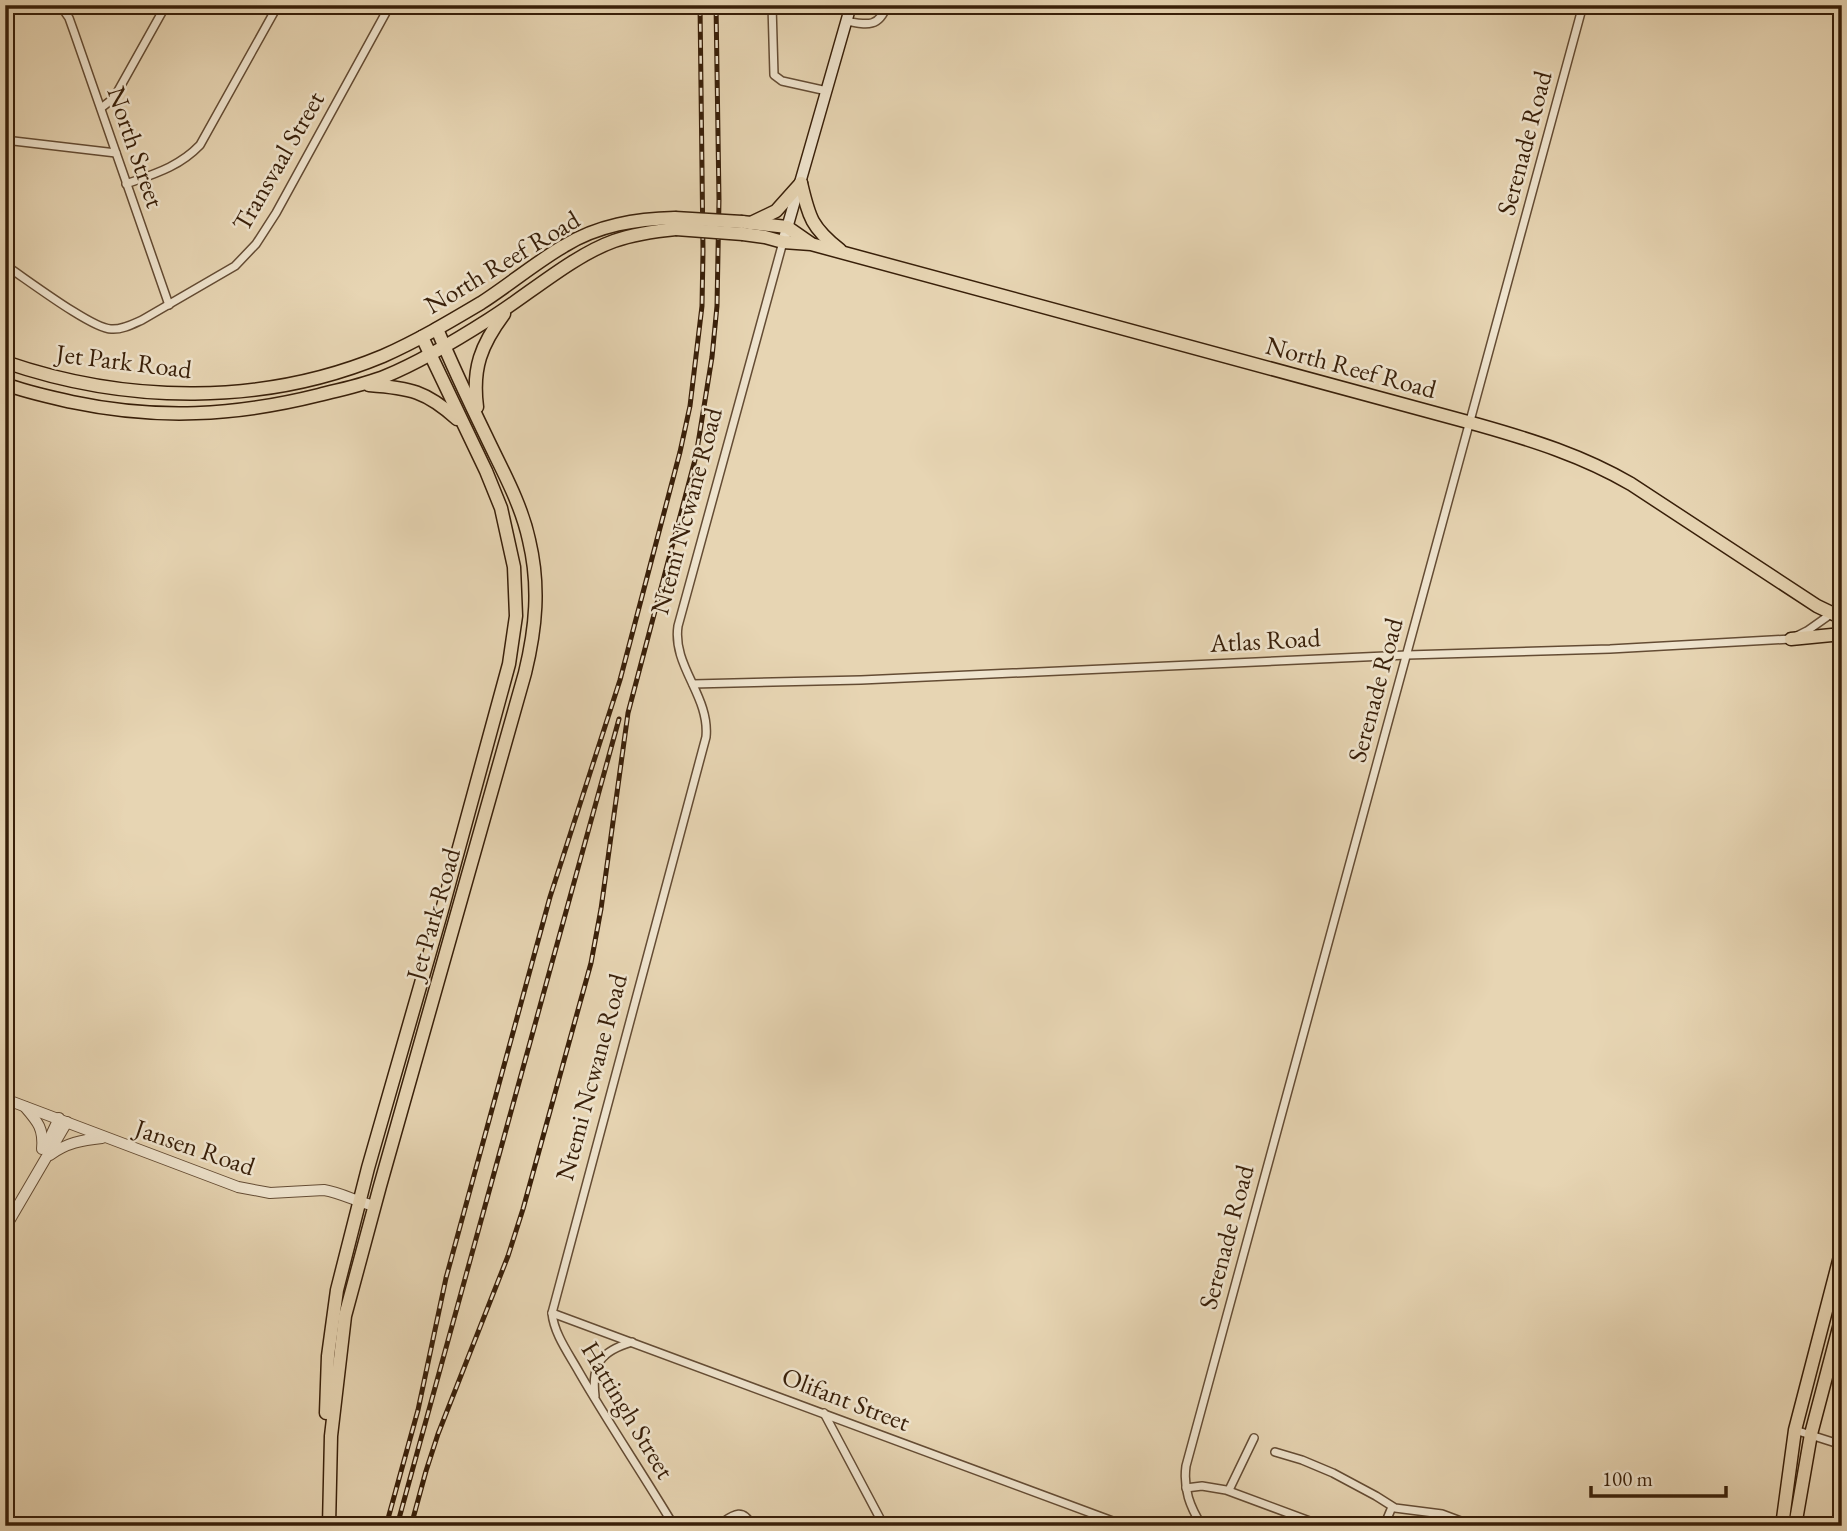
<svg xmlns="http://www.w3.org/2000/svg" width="1847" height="1531" viewBox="0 0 1847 1531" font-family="'EB Garamond',serif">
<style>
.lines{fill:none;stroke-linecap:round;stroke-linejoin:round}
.minor-casing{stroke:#644c34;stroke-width:10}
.tertiary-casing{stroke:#644c34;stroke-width:12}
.secondary-casing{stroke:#381f09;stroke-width:13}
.primary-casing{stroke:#381f09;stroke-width:15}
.minor{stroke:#efe4ce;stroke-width:7}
.tertiary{stroke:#efe4ce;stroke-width:10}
.secondary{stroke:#efe4ce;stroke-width:10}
.primary{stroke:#e7d5b3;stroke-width:12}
.rail-casing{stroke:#381f09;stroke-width:5}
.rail{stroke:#efe4ce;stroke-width:2.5;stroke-dasharray:8;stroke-linecap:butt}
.primary-bridge-casing{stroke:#381f09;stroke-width:15;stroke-linecap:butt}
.primary-bridge{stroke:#e7d5b3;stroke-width:12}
.labels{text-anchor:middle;stroke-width:5;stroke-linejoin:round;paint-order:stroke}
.street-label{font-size:26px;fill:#381f09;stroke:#efe4ce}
</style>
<rect width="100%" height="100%" fill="#e7d5b3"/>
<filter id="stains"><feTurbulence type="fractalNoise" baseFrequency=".00286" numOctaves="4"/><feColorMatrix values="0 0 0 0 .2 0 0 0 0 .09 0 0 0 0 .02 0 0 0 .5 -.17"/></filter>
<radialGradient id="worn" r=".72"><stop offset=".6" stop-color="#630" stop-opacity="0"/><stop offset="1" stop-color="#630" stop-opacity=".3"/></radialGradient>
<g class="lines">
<g class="minor-casing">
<g id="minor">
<path d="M 60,5 L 69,18 L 74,32 L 169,305"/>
<path d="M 772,5 L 774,75 L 782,81 L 827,91"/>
<path d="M 846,21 C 867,25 879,28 887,5"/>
<path d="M 101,108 L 114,98 L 166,5"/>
<path d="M 5,140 L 116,153"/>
<path d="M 126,184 C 154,174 179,167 200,145 L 278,5"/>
<path d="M 5,265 C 25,278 92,329 111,329 C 122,330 133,324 142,320 L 235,266 L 256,244 L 276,213 L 390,5"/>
<path d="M 693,684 L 861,680 L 1407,655 L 1610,649 L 1791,639 L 1807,631 L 1831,614"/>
<path d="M 552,1313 L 1126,1526"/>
<path d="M 595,1396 C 591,1363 602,1351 632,1342"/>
<path d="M 824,1413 L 884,1526"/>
<path d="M 1795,1430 L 1842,1445"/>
<path d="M 1275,1452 L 1302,1460 L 1333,1473 L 1376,1496 L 1395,1508 L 1442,1514 L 1474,1526"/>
<path d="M 1186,1488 L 1202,1486 L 1226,1490 L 1323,1526"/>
<path d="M 1229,1490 L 1254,1438"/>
<path d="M 674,1526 C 643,1474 609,1424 579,1372 C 569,1354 554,1334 552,1313 L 706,737 C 710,696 672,666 678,626 L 783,242"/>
<path d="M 717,1526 C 731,1517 742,1505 752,1526"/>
<path d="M 1202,1526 C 1190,1507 1183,1489 1186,1466 L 1583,5"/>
<path d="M 1384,1526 L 1392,1507"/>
</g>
</g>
<g class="tertiary-casing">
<g id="tertiary">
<path d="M 5,1099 L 238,1187 L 270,1193 L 324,1190 C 342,1193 357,1202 375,1206"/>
<path d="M 25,1107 C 38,1122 44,1129 42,1149"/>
<path d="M 46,1146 L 59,1118"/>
<path d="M 50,1155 C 66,1143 82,1140 102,1138"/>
<path d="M 5,1228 L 67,1122"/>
</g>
</g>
<g class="secondary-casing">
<path id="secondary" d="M 783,242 L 851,5"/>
</g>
<g class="primary-casing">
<g id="primary">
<path d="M 801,183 C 809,217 811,227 840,250"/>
<path d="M 742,222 L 787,227 L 810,243"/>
<path d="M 751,223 L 776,211 L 801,183"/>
<path d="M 743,234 L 765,237 L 783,242 L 811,244 L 1479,425 C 1532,440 1583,456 1631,484 L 1817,606 L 1842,618"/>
<path d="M 5,362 C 127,404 263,406 383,356 C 417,341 449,322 481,303 C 509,285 535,263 564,246 C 598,225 636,219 675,218"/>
<path d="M 5,384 C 26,392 50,397 72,402 C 157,420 235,416 319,395 C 342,389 364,385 386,376 C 422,361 455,341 488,320 C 527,296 572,256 614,241 C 634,234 655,231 676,229"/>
<path d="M 369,385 C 410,388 426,391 457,419"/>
<path d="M 477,407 C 472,368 481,345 504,314"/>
<path d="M 1791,639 L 1842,634"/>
<path d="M 326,1413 L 328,1356 L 337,1290 L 368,1168 L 442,910 L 509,664 L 516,616 L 514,567 L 501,508 L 486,471 L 422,337"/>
<path d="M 329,1526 L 331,1436 L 345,1316 L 380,1186 L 525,673 C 536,628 540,586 529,540 C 521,503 502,470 486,436 C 469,401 452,365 437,329"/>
<path d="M 1782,1526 L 1795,1430 L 1842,1249"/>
<path d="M 1795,1526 L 1811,1434 L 1842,1316"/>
</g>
</g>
<use href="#minor" class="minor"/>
<use href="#tertiary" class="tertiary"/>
<use href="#secondary" class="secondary"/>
<use href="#primary" class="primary"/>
<g class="rail-casing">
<g id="rail">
<path d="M 386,1526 L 418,1410 L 446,1278 L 550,897 L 620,680 L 680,452 L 690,406 L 702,306 L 703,251 L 700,5"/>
<path d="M 397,1526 L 619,719"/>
<path d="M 411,1526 L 426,1471 L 438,1434 L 508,1256 L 523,1209 L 591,963 L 601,909 L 628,713 L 696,456 L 712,357 L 717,306 L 719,200 L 716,5"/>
</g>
</g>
<use href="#rail" class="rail"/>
<g class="primary-bridge-casing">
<g id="primary-bridge">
<path d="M 675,218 L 742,222"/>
<path d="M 676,229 L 743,234"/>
</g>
</g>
<use href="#primary-bridge" class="primary-bridge"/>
</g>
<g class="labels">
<g class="street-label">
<text transform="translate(1524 143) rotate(-75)" y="9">Serenade Road</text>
<text transform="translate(136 147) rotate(71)" y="9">North Street</text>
<text transform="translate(278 161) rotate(-60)" y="9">Transvaal Street</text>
<text transform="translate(502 262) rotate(-31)" y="9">North Reef Road</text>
<text transform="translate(124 361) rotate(7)" y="9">Jet Park Road</text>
<text transform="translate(1351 367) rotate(15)" y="9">North Reef Road</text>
<text transform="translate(686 511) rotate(-75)" y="9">Ntemi Ncwane Road</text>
<text transform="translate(1265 640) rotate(-3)" y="9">Atlas Road</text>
<text transform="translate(1375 690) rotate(-75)" y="9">Serenade Road</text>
<text transform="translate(433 914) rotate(-74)" y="9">Jet Park Road</text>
<text transform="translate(591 1077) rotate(-75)" y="9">Ntemi Ncwane Road</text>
<text transform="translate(195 1147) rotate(19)" y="9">Jansen Road</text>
<text transform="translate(1226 1237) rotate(-75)" y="9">Serenade Road</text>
<text transform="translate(846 1399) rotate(21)" y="9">Olifant Street</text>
<text transform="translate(628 1410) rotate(59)" y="9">Hattingh Street</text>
</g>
</g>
<rect width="1847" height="1531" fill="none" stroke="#e7d5b3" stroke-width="28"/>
<rect x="7" y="7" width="1833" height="1517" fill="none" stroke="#381f09" stroke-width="3.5"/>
<rect x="14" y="14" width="1819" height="1503" fill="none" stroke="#381f09" stroke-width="2"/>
<path d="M1591 1486v10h135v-10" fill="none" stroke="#381f09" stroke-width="3.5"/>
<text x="1602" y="1486" font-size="21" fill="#381f09" stroke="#efe4ce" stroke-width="5" paint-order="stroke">100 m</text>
<rect width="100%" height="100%" filter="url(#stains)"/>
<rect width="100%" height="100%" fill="url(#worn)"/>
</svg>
